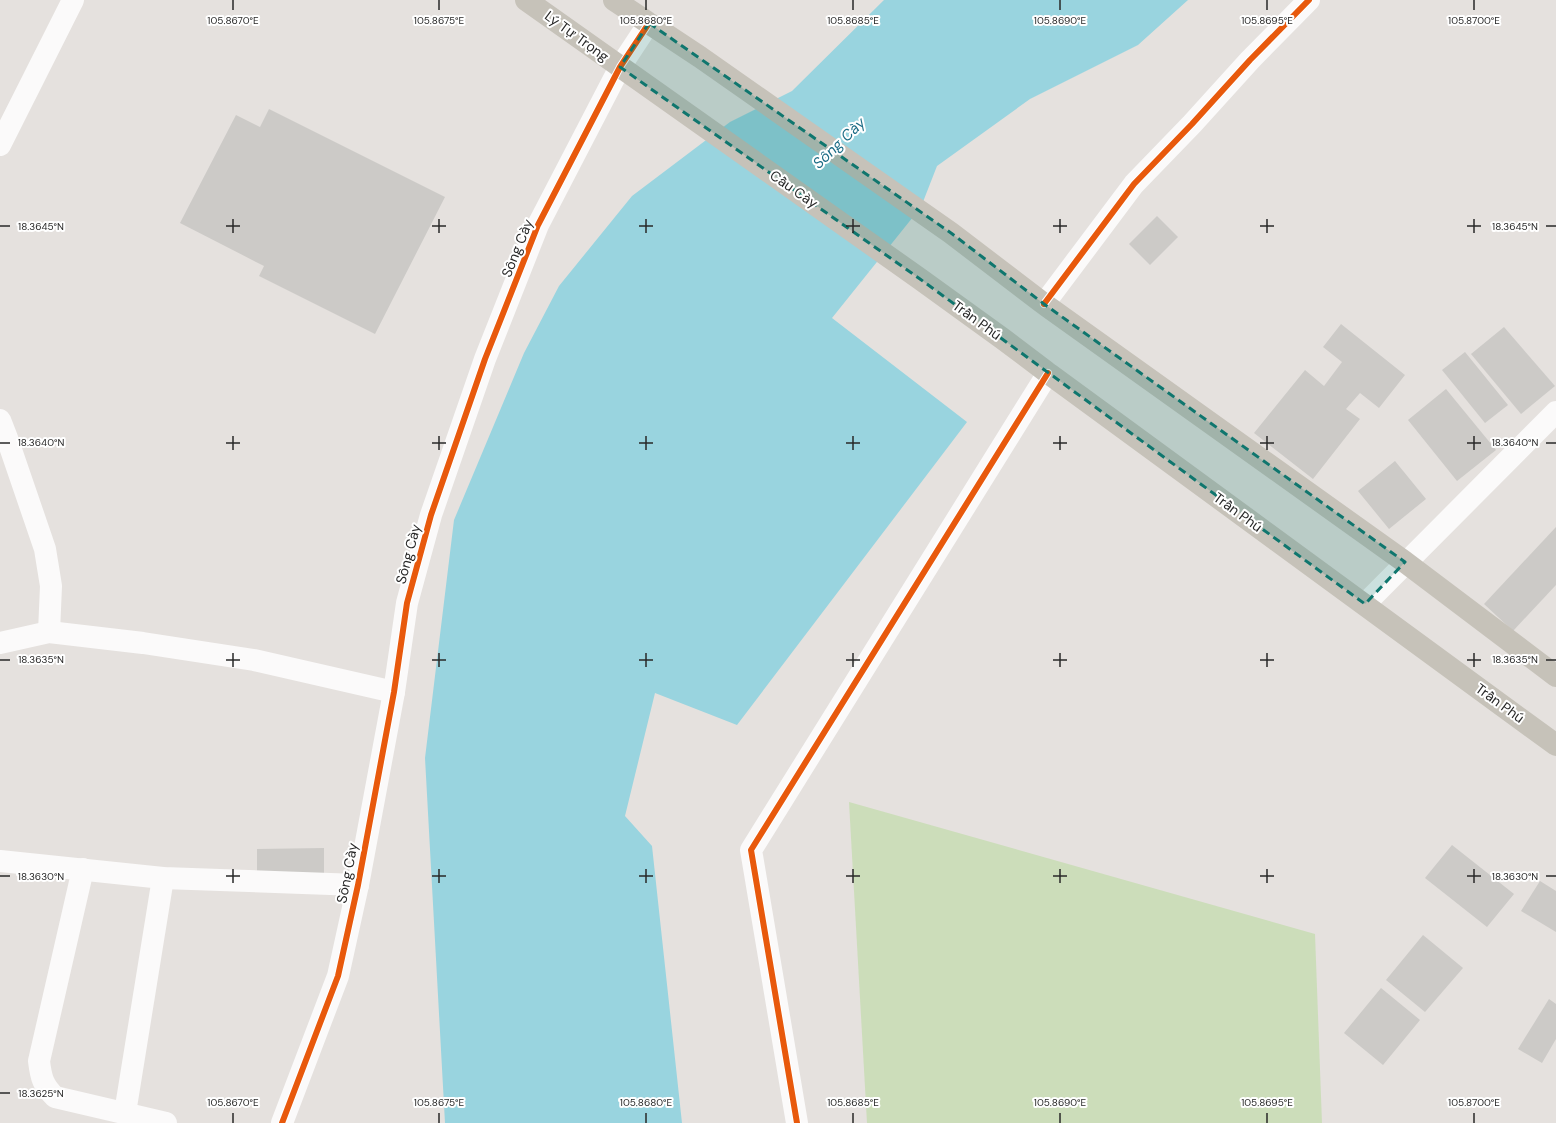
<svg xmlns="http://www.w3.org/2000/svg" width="1556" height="1123" viewBox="0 0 1556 1123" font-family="'DM Sans',sans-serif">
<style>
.green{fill:#ccddba}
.water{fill:#99d4df}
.building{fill:#cccac7}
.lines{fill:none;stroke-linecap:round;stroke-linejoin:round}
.minor{stroke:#fbfafa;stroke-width:22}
.major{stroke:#c6c2b9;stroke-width:22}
.cycleway-casing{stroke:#fff;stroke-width:8}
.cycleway{stroke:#e8590c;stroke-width:6}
.marked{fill:#0f766e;fill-opacity:0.2;stroke:#0f766e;stroke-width:3;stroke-dasharray:8 5;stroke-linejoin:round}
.ticks{fill:none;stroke:#282828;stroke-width:1.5}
.labels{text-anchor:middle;stroke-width:4;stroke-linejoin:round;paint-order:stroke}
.street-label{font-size:14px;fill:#282828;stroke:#fff}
.water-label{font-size:15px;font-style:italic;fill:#1d6d86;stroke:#fff}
.ticks-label{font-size:10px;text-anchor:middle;fill:#282828;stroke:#fff;stroke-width:4;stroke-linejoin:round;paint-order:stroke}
</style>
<rect width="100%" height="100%" fill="#e5e1de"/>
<path class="green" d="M 849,802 L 1315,934 L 1322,1123 L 867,1123 Z"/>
<path class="water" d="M 884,0 L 1188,0 L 1138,45 L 1030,99 L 937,166 L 921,207 L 832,318 L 967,422 L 737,725 L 655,693 L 625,816 L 652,846 L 682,1123 L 445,1123 L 425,758 L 454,520 L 524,353 L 559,286 L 632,196 L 730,122 L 792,91 Z"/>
<g class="building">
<path d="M 269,109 L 445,197 L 375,334 L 259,276 L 264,266 L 180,223 L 236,115 L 260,127 Z"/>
<path d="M 1157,216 L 1178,237 L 1150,265 L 1129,244 Z"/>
<path d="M 1341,324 L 1405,375 L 1379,408 L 1360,393 L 1346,409 L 1360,419 L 1313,479 L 1254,433 L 1305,370 L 1324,386 L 1342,362 L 1323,347 Z"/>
<path d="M 1504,327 L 1555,386 L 1521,414 L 1471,354 Z"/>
<path d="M 1465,352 L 1508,405 L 1485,423 L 1442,370 Z"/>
<path d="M 1446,389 L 1496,450 L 1457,481 L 1408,420 Z"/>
<path d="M 1395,461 L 1426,499 L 1389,529 L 1358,491 Z"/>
<path d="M 1556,527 L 1556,585 L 1513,631 L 1484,604 Z"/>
<path d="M 1452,845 L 1514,894 L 1487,927 L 1425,878 Z"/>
<path d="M 324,848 L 324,878 L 257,879 L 257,849 Z"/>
<path d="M 1540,881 L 1556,891 L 1556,932 L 1521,911 Z"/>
<path d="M 1423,935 L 1463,968 L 1425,1012 L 1386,980 Z"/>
<path d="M 1381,988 L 1420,1020 L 1383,1065 L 1344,1033 Z"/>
<path d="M 1549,999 L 1556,1004 L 1556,1039 L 1542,1063 L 1518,1049 Z"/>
</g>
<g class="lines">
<g class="minor">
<path d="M 0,145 L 73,0"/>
<path d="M 1044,304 L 1134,184 L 1192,124 L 1250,60 L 1309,0"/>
<path d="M 0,420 L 7,438 L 45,549 L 51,586 L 49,632"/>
<path d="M 1365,604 L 1556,412"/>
<path d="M 0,643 L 49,632 L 143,643 L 254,660 L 394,692"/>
<path d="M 0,861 L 163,878 L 358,885"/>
<path d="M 83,869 L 39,1061 C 41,1078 43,1085 55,1097 L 166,1123"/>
<path d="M 125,1113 L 163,878"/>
<path d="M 282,1123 L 338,976 L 358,885 L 394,692 L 407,603 L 431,515 L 485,359 L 538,225 L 620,67 L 649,23"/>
<path d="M 797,1123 L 751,850 L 1048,373"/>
</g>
<g class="major">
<path d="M 526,0 L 920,279 L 1003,339 L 1048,373 L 1556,745"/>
<path d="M 614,0 L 700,57 L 951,233 L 1044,304 L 1405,562 L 1556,676"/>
</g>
<g class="cycleway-casing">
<g id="cycleway">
<path d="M 1044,304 L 1134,184 L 1192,124 L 1250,60 L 1309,0"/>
<path d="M 282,1123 L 338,976 L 358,885 L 394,692 L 407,603 L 431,515 L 485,359 L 538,225 L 620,67 L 649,23"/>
<path d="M 797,1123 L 751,850 L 1048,373"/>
</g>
</g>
<use href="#cycleway" class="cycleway"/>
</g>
<path class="marked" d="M 649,23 L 951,233 L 1044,304 L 1405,562 L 1365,604 L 920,279 L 620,67 Z"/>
<path class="ticks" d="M 233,0 L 233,10M 439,0 L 439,10M 646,0 L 646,10M 853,0 L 853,10M 1060,0 L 1060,10M 1267,0 L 1267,10M 1474,0 L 1474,10M 233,219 L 233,233M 439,219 L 439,233M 646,219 L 646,233M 853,219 L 853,233M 1060,219 L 1060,233M 1267,219 L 1267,233M 1474,219 L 1474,233M 0,226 L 10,226M 226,226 L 240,226M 432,226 L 446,226M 639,226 L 653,226M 846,226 L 860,226M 1053,226 L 1067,226M 1260,226 L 1274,226M 1467,226 L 1481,226M 1546,226 L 1556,226M 233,436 L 233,450M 439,436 L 439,450M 646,436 L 646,450M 853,436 L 853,450M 1060,436 L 1060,450M 1267,436 L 1267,450M 1474,436 L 1474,450M 0,443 L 10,443M 226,443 L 240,443M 432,443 L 446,443M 639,443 L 653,443M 846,443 L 860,443M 1053,443 L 1067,443M 1260,443 L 1274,443M 1467,443 L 1481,443M 1546,443 L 1556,443M 233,653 L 233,667M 439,653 L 439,667M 646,653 L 646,667M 853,653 L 853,667M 1060,653 L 1060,667M 1267,653 L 1267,667M 1474,653 L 1474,667M 0,660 L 10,660M 226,660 L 240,660M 432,660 L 446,660M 639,660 L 653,660M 846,660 L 860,660M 1053,660 L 1067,660M 1260,660 L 1274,660M 1467,660 L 1481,660M 1546,660 L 1556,660M 233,869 L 233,883M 439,869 L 439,883M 646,869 L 646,883M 853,869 L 853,883M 1060,869 L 1060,883M 1267,869 L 1267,883M 1474,869 L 1474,883M 0,876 L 10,876M 226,876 L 240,876M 432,876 L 446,876M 639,876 L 653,876M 846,876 L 860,876M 1053,876 L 1067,876M 1260,876 L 1274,876M 1467,876 L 1481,876M 1546,876 L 1556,876M 0,1093 L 10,1093M 233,1113 L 233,1123M 439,1113 L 439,1123M 646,1113 L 646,1123M 853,1113 L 853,1123M 1060,1113 L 1060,1123M 1267,1113 L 1267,1123M 1474,1113 L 1474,1123"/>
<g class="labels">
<g class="street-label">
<text transform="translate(577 36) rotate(36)" y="5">Lý Tự Trọng</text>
<text transform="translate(794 189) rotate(35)" y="5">Cầu Cày</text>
<text transform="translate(517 248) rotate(-68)" y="5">Sông Cày</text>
<text transform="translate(977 320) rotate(36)" y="5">Trần Phú</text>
<text transform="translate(1238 512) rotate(36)" y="5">Trần Phú</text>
<text transform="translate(408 554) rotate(-75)" y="5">Sông Cày</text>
<text transform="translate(1500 703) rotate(36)" y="5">Trần Phú</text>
<text transform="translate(347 873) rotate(-79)" y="5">Sông Cày</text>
</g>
<g class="water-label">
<text transform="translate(839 143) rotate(-44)" y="5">Sông Cày</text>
</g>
</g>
<g class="ticks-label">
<text x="233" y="24">105.8670°E</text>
<text x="439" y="24">105.8675°E</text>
<text x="646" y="24">105.8680°E</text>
<text x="853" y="24">105.8685°E</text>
<text x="1060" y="24">105.8690°E</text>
<text x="1267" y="24">105.8695°E</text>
<text x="1474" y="24">105.8700°E</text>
<text x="41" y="230">18.3645°N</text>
<text x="1515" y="230">18.3645°N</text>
<text x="41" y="446">18.3640°N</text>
<text x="1515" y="446">18.3640°N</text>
<text x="41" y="663">18.3635°N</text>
<text x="1515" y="663">18.3635°N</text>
<text x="41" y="880">18.3630°N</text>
<text x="1515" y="880">18.3630°N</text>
<text x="41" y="1097">18.3625°N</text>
<text x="233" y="1106">105.8670°E</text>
<text x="439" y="1106">105.8675°E</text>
<text x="646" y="1106">105.8680°E</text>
<text x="853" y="1106">105.8685°E</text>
<text x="1060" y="1106">105.8690°E</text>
<text x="1267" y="1106">105.8695°E</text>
<text x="1474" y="1106">105.8700°E</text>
</g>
</svg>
